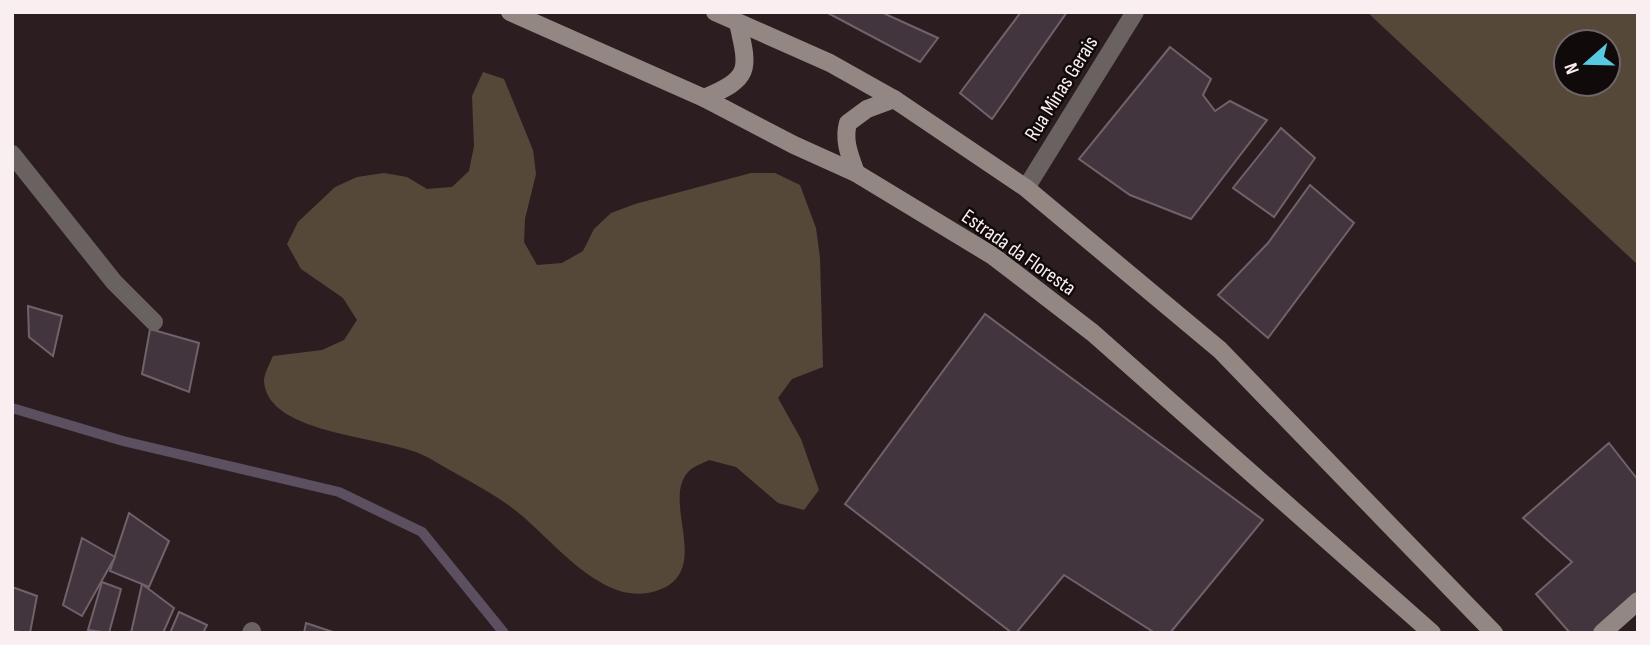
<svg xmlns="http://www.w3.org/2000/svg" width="1650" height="645" viewBox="0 0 1650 645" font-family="'Sofia Sans Condensed',sans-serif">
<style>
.green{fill:#564838;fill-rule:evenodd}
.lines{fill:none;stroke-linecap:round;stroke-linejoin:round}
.stream{stroke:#5c4f60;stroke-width:10}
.building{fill:#42353e;stroke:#70626b;stroke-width:2}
.lane{stroke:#6a6260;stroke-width:18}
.street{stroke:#6a6260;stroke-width:18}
.secondary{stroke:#938783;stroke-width:18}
.labels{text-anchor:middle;stroke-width:5;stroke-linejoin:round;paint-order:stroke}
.street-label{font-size:21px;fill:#f9eef0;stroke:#100a0b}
</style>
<rect width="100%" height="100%" fill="#2c1e20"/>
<g class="green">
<path d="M 1367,12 L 1638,12 L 1638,265 ZM 1566,42 L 1608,42 L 1608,84 L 1566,84 Z"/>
<path d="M 483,72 L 504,79 L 533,150 L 536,174 L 525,219 L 524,242 L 537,265 L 562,263 L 583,251 L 594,229 L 611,213 L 635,204 L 751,173 L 775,173 L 800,185 L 816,228 L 820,258 L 823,367 L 792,379 L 778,398 L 801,439 L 819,490 L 804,510 L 778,503 L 736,467 L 709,460 C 703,463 695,466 690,470 C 658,499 716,572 656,591 C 601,609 550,535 511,507 C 485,488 455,474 429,458 C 391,435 267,437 264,381 C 264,374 270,363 273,356 L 322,350 L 344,340 L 357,320 L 343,298 L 301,269 L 287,244 L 298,222 L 335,187 L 357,177 L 384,173 L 407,177 L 427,189 L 452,187 L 469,171 L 474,146 L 472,96 Z"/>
</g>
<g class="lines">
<path class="stream" d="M 12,408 L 123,441 L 339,492 L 422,532 L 504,633"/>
</g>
<g class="building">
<path d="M 826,12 L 881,12 L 938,38 L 920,62 Z"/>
<path d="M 1021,12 L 1067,12 L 992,119 L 960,93 Z"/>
<path d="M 1170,47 L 1211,79 L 1203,95 L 1215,111 L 1230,101 L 1267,120 L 1191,219 L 1130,195 L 1079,159 Z"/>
<path d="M 1281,128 L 1315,158 L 1274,217 L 1233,188 Z"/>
<path d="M 1310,185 L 1354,223 L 1268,338 L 1218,295 L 1268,243 Z"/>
<path d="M 28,306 L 62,316 L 53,356 L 29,337 Z"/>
<path d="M 985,314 L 1263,520 L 1170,633 L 1155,633 L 1064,575 L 1016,633 L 1012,633 L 845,504 Z"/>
<path d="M 150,329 L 199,343 L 189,392 L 142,374 Z"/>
<path d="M 1609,443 L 1638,480 L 1638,595 L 1602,633 L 1570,633 L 1536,594 L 1572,562 L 1523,518 Z"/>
<path d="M 129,513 L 169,541 L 149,587 L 110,571 Z"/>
<path d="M 82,538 L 115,557 L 82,616 L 63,605 Z"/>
<path d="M 102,582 L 121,589 L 109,633 L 88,630 Z"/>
<path d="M 142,584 L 174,608 L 163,633 L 131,633 Z"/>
<path d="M 12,587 L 37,596 L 30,633 L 12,631 Z"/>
<path d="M 179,612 L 207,625 L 203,633 L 170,633 Z"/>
<path d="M 306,623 L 336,633 L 304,633 Z"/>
</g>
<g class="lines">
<path class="lane" d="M 12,154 L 114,282 L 154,322"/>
<g class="street">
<path d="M 1026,188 L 1135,12"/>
<path d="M 251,633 L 252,631"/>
</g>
<g class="secondary">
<path d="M 510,12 L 704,98 L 794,145 L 856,173 L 993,256 L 1093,333 L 1432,633"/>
<path d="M 715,12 L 830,63 L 894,99 L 1026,188 L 1220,350 L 1494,633"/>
<path d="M 704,98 C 751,78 749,71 738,23"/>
<path d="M 856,173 C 850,156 843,141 848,123 L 867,109 L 894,99"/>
<path d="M 1602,633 L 1638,601"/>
</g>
</g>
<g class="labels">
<g class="street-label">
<text transform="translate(1061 88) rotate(-58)" y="7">Rua Minas Gerais</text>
<text transform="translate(1019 252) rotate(35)" y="7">Estrada da Floresta</text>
</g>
</g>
<rect width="1650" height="645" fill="none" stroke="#f9eef0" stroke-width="28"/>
<g transform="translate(1587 63) rotate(250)"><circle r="33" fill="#100a0b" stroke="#6d6567" stroke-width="2"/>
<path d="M0-5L12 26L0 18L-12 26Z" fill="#57c9e2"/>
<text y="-10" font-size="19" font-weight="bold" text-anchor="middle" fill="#f9eef0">N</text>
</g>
</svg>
